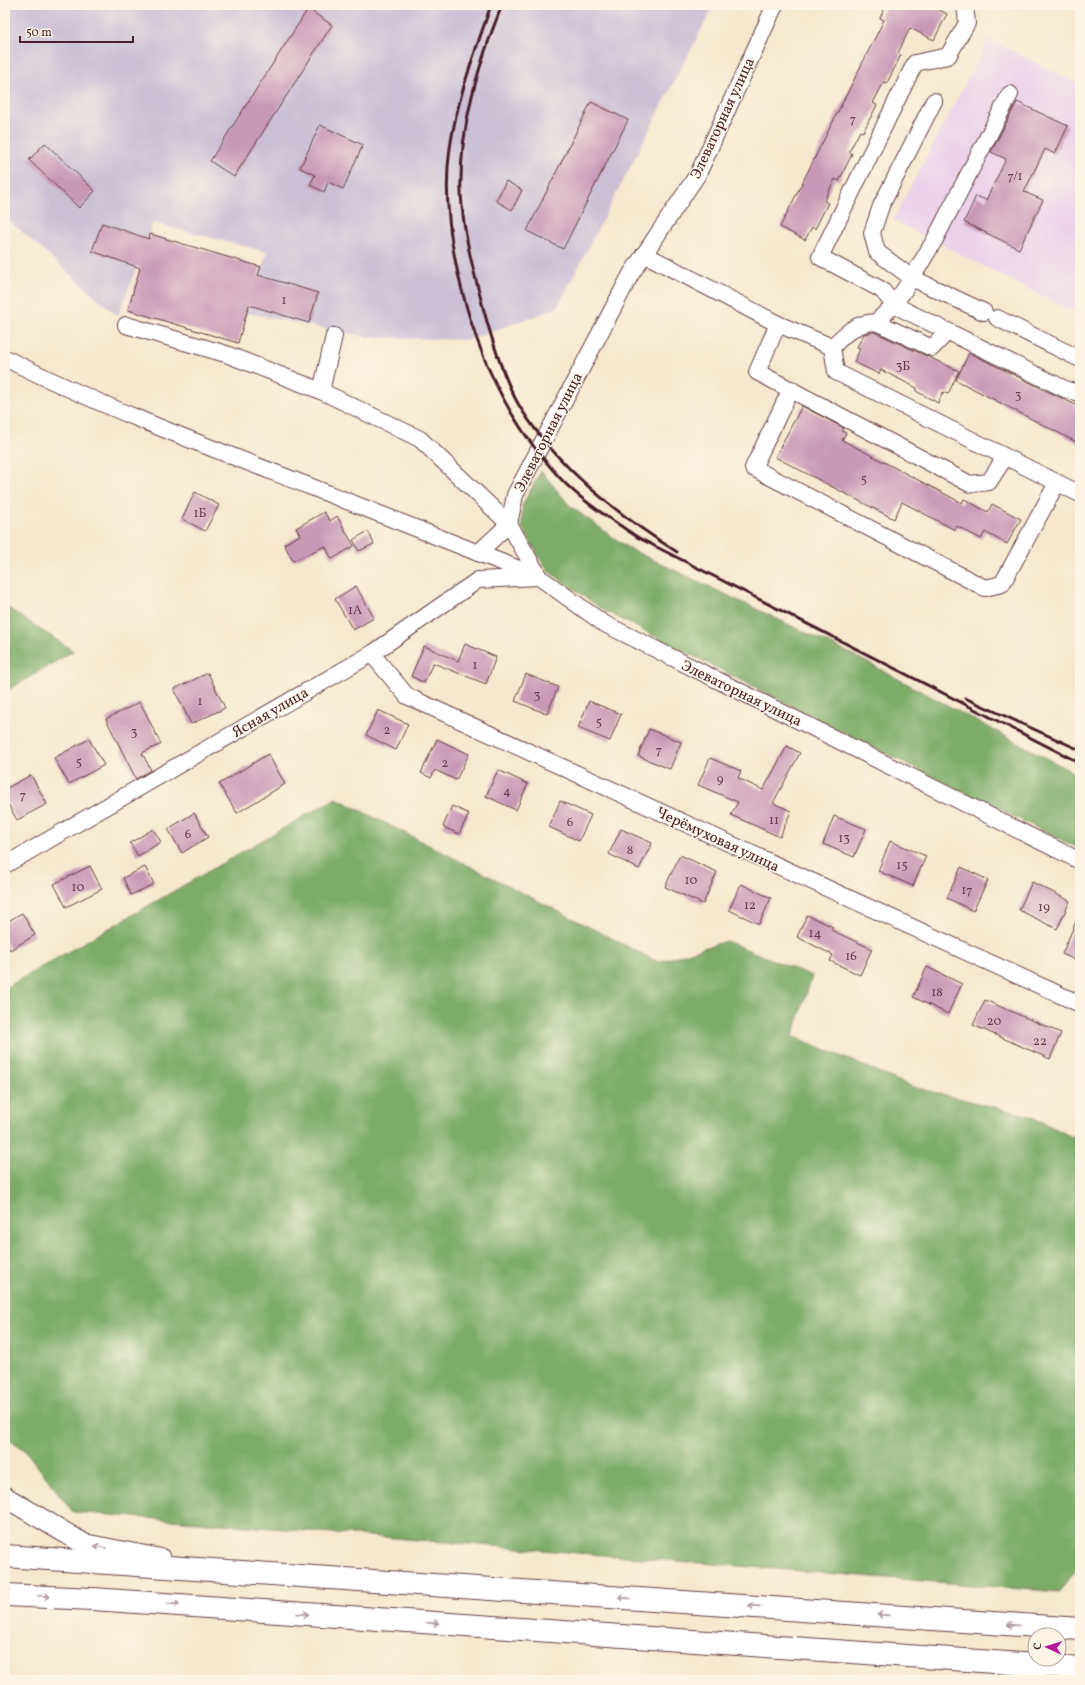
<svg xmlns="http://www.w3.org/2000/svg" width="1085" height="1685" viewBox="0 0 1085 1685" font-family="Vollkorn,serif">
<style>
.built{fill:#ecd1ea}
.industrial{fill:#cbbfd5}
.forest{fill:#7dac67;stroke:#646649}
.building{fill:#c898b6}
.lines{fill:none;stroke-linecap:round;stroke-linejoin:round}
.minor-casing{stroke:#643d43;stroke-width:18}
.tertiary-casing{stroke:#643d43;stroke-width:22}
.primary-casing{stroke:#643d43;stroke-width:24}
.minor{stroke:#fff;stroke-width:16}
.tertiary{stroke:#fff;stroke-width:20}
.primary{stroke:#fff;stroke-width:22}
.rail{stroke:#4a1f2b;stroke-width:3}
.oneway{stroke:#ae9aa0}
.labels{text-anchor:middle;stroke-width:3;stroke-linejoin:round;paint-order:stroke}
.number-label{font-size:13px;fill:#6a3d4e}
.street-label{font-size:15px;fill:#4a1f2b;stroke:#fcf5e5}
</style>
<rect width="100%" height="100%" fill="#fcf5e5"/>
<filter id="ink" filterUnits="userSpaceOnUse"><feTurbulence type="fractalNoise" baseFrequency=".025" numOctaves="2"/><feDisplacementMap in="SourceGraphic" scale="8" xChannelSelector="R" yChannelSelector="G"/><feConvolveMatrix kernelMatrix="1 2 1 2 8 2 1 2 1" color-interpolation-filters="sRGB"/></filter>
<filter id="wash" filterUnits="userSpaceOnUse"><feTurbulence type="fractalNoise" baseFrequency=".012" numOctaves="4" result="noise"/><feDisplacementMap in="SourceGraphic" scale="16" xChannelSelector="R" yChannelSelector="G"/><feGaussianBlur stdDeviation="0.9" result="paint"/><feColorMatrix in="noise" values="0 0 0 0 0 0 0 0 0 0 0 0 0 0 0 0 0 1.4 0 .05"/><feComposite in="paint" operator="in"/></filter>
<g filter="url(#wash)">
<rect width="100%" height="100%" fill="#f6e8ce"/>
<path class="built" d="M 989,39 L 1080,85 L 1080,315 L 893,220 Z"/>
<path class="industrial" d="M 5,5 L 714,5 L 557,308 L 468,340 L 367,337 L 247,313 L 267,252 L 153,223 L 118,316 L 5,217 Z"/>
<g class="forest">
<path d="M 541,471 L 570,506 L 628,548 L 853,655 L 1080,776 L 1080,849 L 873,747 L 605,611 L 547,570 L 522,527 L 522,506 Z"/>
<path d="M 5,606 L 73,651 L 5,692 Z"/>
<path d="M 336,798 L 658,962 L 726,941 L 812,976 L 793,1036 L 913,1087 L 1030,1116 L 1080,1141 L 1080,1565 L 1059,1592 L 73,1512 L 24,1449 L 5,1437 L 5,988 Z"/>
</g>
<g id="blocks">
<g class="building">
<path d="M 886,5 L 929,5 L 947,14 L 934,40 L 910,28 L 898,53 L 901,55 L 887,83 L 884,82 L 873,103 L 877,105 L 863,132 L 860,131 L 849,152 L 852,154 L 839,181 L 835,179 L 824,201 L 828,203 L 815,229 L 812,227 L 805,240 L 780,227 L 884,20 L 880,18 Z"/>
<path d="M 308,9 L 332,25 L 234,177 L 210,161 Z"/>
<path d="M 591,102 L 628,120 L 563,249 L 527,231 Z"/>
<path d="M 1017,102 L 1068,126 L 1055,154 L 1045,149 L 1024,192 L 1043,200 L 1019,249 L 964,222 L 976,196 L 986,200 L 1006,159 L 991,152 Z"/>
<path d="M 320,125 L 363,145 L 343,189 L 328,182 L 324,192 L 310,185 L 315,175 L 300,168 Z"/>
<path d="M 45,143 L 95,191 L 79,208 L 29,160 Z"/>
<path d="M 506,181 L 522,190 L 512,210 L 496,201 Z"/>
<path d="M 102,223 L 149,239 L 150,234 L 261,267 L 258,275 L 318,293 L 309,323 L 249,305 L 238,343 L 128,310 L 140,268 L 92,251 Z"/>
<path d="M 874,332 L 959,371 L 948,394 L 943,392 L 938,403 L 916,391 L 917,388 L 881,370 L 879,374 L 854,362 L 860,349 L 857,347 L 864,334 Z"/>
<path d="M 969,353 L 1080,407 L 1080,444 L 956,380 Z"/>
<path d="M 802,406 L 844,428 L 842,431 L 846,433 L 842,440 L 962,503 L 964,499 L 988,512 L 992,504 L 1021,519 L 1007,544 L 985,532 L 981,539 L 957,526 L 955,530 L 902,502 L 894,519 L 775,457 Z"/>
<path d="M 195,492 L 219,505 L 205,531 L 182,519 Z"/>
<path d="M 324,512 L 330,521 L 337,516 L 354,546 L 332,559 L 325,546 L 293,561 L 284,544 L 300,535 L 296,528 Z"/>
<path d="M 368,531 L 374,544 L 359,551 L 353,540 Z"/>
<path d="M 356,586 L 374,618 L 353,630 L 335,599 Z"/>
<path d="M 465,644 L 496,657 L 486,684 L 433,663 L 424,683 L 411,676 L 424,646 L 458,661 Z"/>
<path d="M 208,673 L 225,708 L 191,724 L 174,689 Z"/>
<path d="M 526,674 L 558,687 L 547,714 L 515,701 Z"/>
<path d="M 589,701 L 621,714 L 610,741 L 578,728 Z"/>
<path d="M 140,702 L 161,744 L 142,753 L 151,770 L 136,779 L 106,719 Z"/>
<path d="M 378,710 L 408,724 L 396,750 L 366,735 Z"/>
<path d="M 649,729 L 681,742 L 670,769 L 638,756 Z"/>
<path d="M 89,739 L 104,765 L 69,784 L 54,758 Z"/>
<path d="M 437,739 L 469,754 L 456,780 L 435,770 L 431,778 L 421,773 Z"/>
<path d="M 787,746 L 800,753 L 773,803 L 791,811 L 780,837 L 731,815 L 738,802 L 698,785 L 710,758 L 741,771 L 738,778 L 763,790 Z"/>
<path d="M 268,754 L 285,784 L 237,813 L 219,784 Z"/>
<path d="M 498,770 L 528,784 L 516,810 L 486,796 Z"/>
<path d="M 31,775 L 47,804 L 17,820 L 5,799 L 5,789 Z"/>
<path d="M 560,801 L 591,815 L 579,841 L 549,827 Z"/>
<path d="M 452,806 L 469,814 L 459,834 L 443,827 Z"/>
<path d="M 194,813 L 208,837 L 182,853 L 168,829 Z"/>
<path d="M 834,816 L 866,829 L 854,857 L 823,844 Z"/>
<path d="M 153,829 L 161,842 L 138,856 L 130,843 Z"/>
<path d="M 621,829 L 652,843 L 639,869 L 609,854 Z"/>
<path d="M 890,841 L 926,856 L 913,886 L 878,871 Z"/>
<path d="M 680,855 L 717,872 L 703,904 L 665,887 Z"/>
<path d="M 90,866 L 102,889 L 66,907 L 54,884 Z"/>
<path d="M 145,867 L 154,884 L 131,895 L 123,878 Z"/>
<path d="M 961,867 L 988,880 L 973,911 L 947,898 Z"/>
<path d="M 1032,882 L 1070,901 L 1057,929 L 1019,910 Z"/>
<path d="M 741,884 L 771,898 L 759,924 L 729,910 Z"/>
<path d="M 1080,912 L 1080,962 L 1062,954 Z"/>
<path d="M 22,913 L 35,935 L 10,950 L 5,940 L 5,923 Z"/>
<path d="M 807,915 L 833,927 L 831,930 L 872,949 L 860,975 L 830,961 L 833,955 L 797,937 Z"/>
<path d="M 927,967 L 962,984 L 948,1014 L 913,997 Z"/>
<path d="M 985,1000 L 1061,1033 L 1050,1059 L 973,1025 Z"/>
</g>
</g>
</g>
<g filter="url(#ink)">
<use href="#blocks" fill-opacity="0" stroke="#643d43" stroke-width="1"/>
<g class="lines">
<g class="minor-casing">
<g id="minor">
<path d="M 775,5 L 698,174 L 631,274 L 515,495 L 509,524 L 539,577 L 603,623 L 1080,861"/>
<path d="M 965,5 L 967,23 L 948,56 L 915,63 L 820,257 L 882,290 L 894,305 L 1067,390 L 1080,393"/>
<path d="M 1010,94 L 934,241 L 912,278 L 894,305 L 876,322 C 855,323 846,333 832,347 L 836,372 L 1080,494"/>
<path d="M 934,101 L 881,206 L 872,233 L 877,252 L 912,278 L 984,312"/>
<path d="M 644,254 L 778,324 L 832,347"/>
<path d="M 997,318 L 1080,359"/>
<path d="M 876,322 L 932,348 L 948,331"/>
<path d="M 778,324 L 757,372 L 970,484 L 989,482 L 1005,457"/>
<path d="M 126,325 L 226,354 L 321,391"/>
<path d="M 334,336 L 321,391 L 420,439 L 509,524 L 478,553"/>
<path d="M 5,358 C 104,408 206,446 309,486 C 384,515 459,545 534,575"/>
<path d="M 791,389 L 753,468 L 985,588 L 1002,584 L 1057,483"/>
<path d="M 373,653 L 376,659 L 407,696 L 1080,1004"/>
<path d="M 5,865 L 373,653 L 478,580 L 539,577"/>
</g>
</g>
<g class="tertiary-casing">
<path id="tertiary" d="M 5,1497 L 84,1544 L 161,1559"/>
</g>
<g class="primary-casing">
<g id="primary">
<path d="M 5,1556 L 1080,1629"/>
<path d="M 5,1595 L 93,1599 L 1080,1668"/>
</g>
</g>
<use href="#minor" class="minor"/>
<use href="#tertiary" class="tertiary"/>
<use href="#primary" class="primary"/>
<g class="rail">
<path d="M 491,5 C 475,52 457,99 450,148 C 438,230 470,344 512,414 C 525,436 542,458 559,477 C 581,501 612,520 639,538 L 1080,763"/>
<path d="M 502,5 C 478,65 459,128 461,193 C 463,233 474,273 484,311 C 492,340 504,381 520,407 C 558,468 617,514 677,552"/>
<path d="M 965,698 L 1080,750"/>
</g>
</g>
<defs><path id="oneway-shaft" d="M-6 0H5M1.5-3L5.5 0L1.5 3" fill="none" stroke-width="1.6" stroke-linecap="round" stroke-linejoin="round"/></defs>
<g class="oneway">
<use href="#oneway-shaft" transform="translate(100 1547) rotate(-169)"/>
<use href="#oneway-shaft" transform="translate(44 1596) rotate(3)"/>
<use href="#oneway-shaft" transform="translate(624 1598) rotate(-176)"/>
<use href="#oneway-shaft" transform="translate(174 1604) rotate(4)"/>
<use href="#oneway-shaft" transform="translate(754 1606) rotate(-176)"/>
<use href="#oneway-shaft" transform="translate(303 1614) rotate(4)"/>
<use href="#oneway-shaft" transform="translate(883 1615) rotate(-176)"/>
<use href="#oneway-shaft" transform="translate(433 1623) rotate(4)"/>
<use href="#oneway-shaft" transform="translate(1013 1625) rotate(-176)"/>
</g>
</g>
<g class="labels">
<g class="number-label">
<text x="853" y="123">7</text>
<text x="1015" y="180">7/1</text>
<text x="284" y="304">1</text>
<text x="903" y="370">3Б</text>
<text x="1018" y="399">3</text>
<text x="864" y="483">5</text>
<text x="200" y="517">1Б</text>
<text x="355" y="614">1А</text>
<text x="475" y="669">1</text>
<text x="537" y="699">3</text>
<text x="200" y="705">1</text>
<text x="599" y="726">5</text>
<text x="387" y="734">2</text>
<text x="134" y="736">3</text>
<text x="659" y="754">7</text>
<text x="79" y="766">5</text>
<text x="445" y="767">2</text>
<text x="720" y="783">9</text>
<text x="507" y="795">4</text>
<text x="23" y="799">7</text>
<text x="774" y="824">11</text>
<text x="570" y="826">6</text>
<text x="188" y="838">6</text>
<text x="844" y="842">13</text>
<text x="630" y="854">8</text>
<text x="902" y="869">15</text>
<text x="691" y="884">10</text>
<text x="78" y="891">10</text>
<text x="967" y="894">17</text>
<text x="750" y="909">12</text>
<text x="1044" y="911">19</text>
<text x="815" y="937">14</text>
<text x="851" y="960">16</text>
<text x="937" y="996">18</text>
<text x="994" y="1025">20</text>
<text x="1040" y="1045">22</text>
</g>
<g class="street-label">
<text transform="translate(722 118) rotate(-65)" y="5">Элеваторная улица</text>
<text transform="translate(548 432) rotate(-63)" y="5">Элеваторная улица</text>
<text transform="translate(742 693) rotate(26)" y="5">Элеваторная улица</text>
<text transform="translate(270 712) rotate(-30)" y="5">Ясная улица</text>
<text transform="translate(718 839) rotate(25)" y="5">Черёмуховая улица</text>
</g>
</g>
<rect width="1085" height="1685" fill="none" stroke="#fcf5e5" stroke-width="20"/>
<g transform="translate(1047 1647) rotate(274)"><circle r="19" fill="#fcf5e5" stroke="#b59f9b"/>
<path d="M0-3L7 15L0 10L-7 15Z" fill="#b5179e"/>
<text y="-6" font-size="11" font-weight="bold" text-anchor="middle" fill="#4a1f2b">С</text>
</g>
<path d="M20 36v6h113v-6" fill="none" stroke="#4a1f2b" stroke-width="2"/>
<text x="26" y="36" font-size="12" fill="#4a1f2b" stroke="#fcf5e5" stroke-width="3" paint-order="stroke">50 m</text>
</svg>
